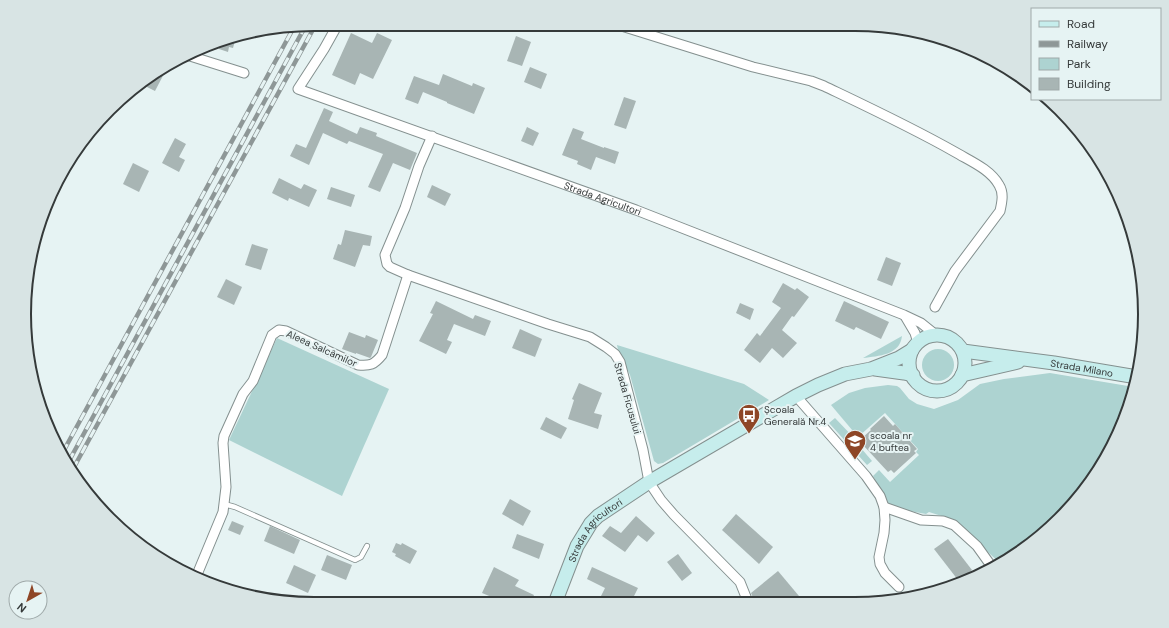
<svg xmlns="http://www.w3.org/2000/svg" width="1169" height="628" viewBox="0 0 1169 628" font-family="'DM Sans',sans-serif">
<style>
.green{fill:#add3d1}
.building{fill:#a8b5b4}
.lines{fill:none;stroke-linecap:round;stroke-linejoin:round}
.service-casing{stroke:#84908f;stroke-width:6}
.minor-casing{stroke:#84908f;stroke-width:11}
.secondary-casing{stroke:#84908f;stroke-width:15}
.service{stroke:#fff;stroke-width:4.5}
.minor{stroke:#fff;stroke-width:9}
.secondary{stroke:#c6edec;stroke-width:13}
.rail-casing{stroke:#8e9797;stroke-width:4.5}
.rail{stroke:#e6f3f3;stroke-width:3;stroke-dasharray:9;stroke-linecap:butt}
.labels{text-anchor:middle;stroke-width:4;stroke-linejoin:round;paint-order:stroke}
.street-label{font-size:10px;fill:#353a3a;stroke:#e6f3f3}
.poi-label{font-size:10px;fill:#353a3a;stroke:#e6f3f3;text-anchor:start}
.rim{fill:none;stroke:#353a3a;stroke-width:2}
</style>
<rect width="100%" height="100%" fill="#e6f3f3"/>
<g class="green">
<path d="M 902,336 C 900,355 879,356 863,358 Z"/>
<path d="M 277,338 L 389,389 L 342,496 L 229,440 Z"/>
<path d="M 617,345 L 744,384 L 769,400 L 663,463 L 658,464 L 654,461 L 630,375 L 618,350 Z"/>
<circle cx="938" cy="365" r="16"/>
<path d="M 1050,373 L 1134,387 L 1130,407 L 1106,459 L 1073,505 L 1016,555 L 1000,563 L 951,519 L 929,512 L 926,514 L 894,508 L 889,504 L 873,476 L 879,470 L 890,482 L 919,455 L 916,452 L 918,449 L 885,413 L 858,437 L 831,405 L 849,393 L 865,388 L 888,385 L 897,386 L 900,388 L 909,399 L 917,404 L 934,409 L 958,400 L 980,384 L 1004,379 Z"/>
<path d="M 835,418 L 856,440 L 855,441 L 872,461 L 867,465 L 829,423 Z"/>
</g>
<g class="building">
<path d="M 351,33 L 372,43 L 377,33 L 392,40 L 373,79 L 360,73 L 355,85 L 332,75 Z"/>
<path d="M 516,36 L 531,42 L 522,66 L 507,61 Z"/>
<path d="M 236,37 L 233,48 L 229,47 L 228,52 L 219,49 L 220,45 L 214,43 L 221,39 Z"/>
<path d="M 530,67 L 547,74 L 541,89 L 524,82 Z"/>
<path d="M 167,68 L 155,91 L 145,86 L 149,78 Z"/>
<path d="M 443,74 L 472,86 L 473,83 L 485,88 L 474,114 L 447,103 L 447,102 L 423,92 L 418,104 L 405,99 L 414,76 L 439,85 Z"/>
<path d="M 624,97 L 636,101 L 626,129 L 614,125 Z"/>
<path d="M 324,108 L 333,112 L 329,121 L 357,134 L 360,127 L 377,133 L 376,136 L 417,153 L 410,170 L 393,163 L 380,192 L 368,187 L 383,154 L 349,141 L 347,144 L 323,133 L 309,165 L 290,156 L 296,144 L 306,148 Z"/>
<path d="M 527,127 L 539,133 L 533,146 L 521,141 Z"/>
<path d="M 573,128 L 584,132 L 581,139 L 604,148 L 604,147 L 619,152 L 615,164 L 596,157 L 591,170 L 577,164 L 578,161 L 562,155 Z"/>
<path d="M 175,138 L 186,144 L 179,157 L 185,160 L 179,172 L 162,163 Z"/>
<path d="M 133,163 L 149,171 L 139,192 L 123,184 Z"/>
<path d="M 279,178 L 301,189 L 304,184 L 317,190 L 309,207 L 289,198 L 288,201 L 272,193 Z"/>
<path d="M 432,185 L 451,194 L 445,206 L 427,197 Z"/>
<path d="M 331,187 L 355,195 L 351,207 L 327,199 Z"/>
<path d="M 345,230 L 372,236 L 370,246 L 363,245 L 355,267 L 333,259 L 338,244 L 341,245 Z"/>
<path d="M 252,244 L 268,249 L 261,270 L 245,265 Z"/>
<path d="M 886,257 L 901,263 L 892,286 L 877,280 Z"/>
<path d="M 226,279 L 242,287 L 234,305 L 217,297 Z"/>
<path d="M 783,283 L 795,290 L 797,288 L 809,297 L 794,317 L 792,316 L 782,330 L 797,343 L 783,358 L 772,348 L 760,363 L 744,350 L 757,333 L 760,336 L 781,308 L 772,302 Z"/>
<path d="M 436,301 L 473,319 L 475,315 L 491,321 L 485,336 L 454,324 L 447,340 L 452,342 L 446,354 L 419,341 L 433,314 L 430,313 Z"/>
<path d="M 844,301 L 889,322 L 881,339 L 856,327 L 854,330 L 835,321 Z"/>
<path d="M 740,303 L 754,309 L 750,320 L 736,313 Z"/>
<path d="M 520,329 L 542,339 L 535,357 L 512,348 Z"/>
<path d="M 349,332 L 365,338 L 366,335 L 378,340 L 371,357 L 370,358 L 356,353 L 356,354 L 342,349 Z"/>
<path d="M 579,383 L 602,393 L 594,413 L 602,415 L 598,429 L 568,419 L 574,400 L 572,399 Z"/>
<path d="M 884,416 L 893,426 L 895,424 L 917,449 L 914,451 L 916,453 L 894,473 L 891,470 L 888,472 L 863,445 L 864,443 L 861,439 L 871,430 L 870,429 Z"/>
<path d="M 546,417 L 567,428 L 561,439 L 540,429 Z"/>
<path d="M 510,499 L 531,511 L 523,526 L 502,514 Z"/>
<path d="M 736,514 L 773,547 L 759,564 L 722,530 Z"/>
<path d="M 636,516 L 655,533 L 647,542 L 638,535 L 625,552 L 602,536 L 610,526 L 621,533 Z"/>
<path d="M 232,521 L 244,526 L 240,535 L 228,530 Z"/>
<path d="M 270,526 L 300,540 L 294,554 L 264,541 Z"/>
<path d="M 517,534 L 544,544 L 539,559 L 512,548 Z"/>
<path d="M 948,539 L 972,570 L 958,580 L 934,549 Z"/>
<path d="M 396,543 L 401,545 L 402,543 L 417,551 L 410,564 L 395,556 L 396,554 L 392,552 Z"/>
<path d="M 678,554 L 692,573 L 682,581 L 667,562 Z"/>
<path d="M 327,555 L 352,565 L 346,580 L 321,570 Z"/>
<path d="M 294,565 L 316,575 L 308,593 L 286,583 Z"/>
<path d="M 494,567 L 519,580 L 515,586 L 534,595 L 530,603 L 492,603 L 494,598 L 482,593 Z"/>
<path d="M 592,567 L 638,588 L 631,602 L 598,602 L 605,588 L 587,579 Z"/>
<path d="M 778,571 L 804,602 L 755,602 L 754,600 L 751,593 Z"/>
</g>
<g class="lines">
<g class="service-casing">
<path id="service" d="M 224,504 L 235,507 L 355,560 L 361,557 L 367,546"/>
</g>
<g class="minor-casing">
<g id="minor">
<path id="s1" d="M 338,24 L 324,49 L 298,89 L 636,210 L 904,315 L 921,323 L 936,335"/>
<path d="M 615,24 L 753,67 L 811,81 L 824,86 C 868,107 913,128 955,152 C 970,161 990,169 999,185 C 1004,193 1002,202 1000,211 L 955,271 L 935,307"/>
<path d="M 190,56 L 244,73"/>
<path d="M 432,136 L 419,166 L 405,208 L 385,255 L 387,264 L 390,267 L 408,275 L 548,324 L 590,337 L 606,347 L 615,354 L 620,362 L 643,450 L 649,482 L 661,500 L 674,515 L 740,582 L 748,602"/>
<path d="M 905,316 L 915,333 L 918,343"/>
<path d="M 796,396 L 866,476 L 880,496 L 884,507 L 885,520 L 884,533 L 879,557 L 880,564 L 885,573 L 899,587"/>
<path d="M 884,507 L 921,520 L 943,521 L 954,525 L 977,546 L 992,567"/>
<path d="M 196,577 L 223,512 L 226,487 L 223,443 L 224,436 L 243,394 L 253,381 L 272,335 L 279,330 L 286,331 L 358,365 C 370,366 374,365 382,355 L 408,275"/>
</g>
</g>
<g class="secondary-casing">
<g id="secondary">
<circle cx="937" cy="363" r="28"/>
<path id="s2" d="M 963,351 L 1054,363 L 1137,377"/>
<path d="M 875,369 L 904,373 L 913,375"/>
<path d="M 962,375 L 1018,362"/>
<path id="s3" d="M 555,603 L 577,546 L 591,523 L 598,516 L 649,482 L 796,396 L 818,385 L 845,374 L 871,369 L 899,358 L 912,350"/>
</g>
</g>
<use href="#service" class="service"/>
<use href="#minor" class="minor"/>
<use href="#secondary" class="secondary"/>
<g class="rail-casing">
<g id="rail">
<path d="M 63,452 L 294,27"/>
<path d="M 69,461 L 306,25"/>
<path d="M 73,469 L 316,24"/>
</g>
</g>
<use href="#rail" class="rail"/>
</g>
<defs>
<g id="bus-pin" transform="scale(1.15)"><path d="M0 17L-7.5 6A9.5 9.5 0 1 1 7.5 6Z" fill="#8e4626" stroke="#e6f3f3"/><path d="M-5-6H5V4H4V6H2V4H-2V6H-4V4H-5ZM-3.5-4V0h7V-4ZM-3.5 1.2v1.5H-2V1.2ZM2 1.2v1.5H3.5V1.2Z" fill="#fff"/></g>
<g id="school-pin" transform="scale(1.15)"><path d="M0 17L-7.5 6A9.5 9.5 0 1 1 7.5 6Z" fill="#8e4626" stroke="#e6f3f3"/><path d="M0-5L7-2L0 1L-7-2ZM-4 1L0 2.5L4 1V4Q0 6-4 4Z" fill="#fff"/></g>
</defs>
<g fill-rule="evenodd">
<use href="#bus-pin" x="749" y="415"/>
<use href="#school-pin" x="855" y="441"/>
</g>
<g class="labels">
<g class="street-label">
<text dy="4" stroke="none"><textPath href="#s1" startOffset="400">Strada Agricultori</textPath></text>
<text transform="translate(322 348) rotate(24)" y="4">Aleea Salcâmilor</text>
<text dy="4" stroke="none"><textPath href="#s2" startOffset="120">Strada Milano</textPath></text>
<text transform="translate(628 398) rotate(74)" y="4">Strada Ficusului</text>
<text dy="4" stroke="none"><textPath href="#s3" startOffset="85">Strada Agricultori</textPath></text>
</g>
<g class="poi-label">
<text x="764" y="413">Școala<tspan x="764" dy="12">Generală Nr.4</tspan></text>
<text x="870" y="439">scoala nr<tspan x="870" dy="12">4 buftea</tspan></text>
</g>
</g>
<path d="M0 0H1169V628H0ZM314 31H855A283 283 0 0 1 1138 314V314A283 283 0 0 1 855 597H314A283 283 0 0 1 31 314V314A283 283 0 0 1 314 31Z" fill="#d8e4e4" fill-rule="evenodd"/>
<path class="rim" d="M314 31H855A283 283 0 0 1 1138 314V314A283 283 0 0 1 855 597H314A283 283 0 0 1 31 314V314A283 283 0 0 1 314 31Z"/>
<rect x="1031" y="8" width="130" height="92" fill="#e6f3f3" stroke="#9fa9a9"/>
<rect x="1039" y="21" width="20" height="6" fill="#c6edec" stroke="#9fa9a9"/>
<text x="1067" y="28" font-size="12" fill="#353a3a">Road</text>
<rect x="1039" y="41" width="20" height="6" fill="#8e9797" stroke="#9fa9a9"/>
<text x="1067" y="48" font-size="12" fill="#353a3a">Railway</text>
<rect x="1039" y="58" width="20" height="12" fill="#add3d1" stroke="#9fa9a9"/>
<text x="1067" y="68" font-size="12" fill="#353a3a">Park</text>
<rect x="1039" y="78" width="20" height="12" fill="#a8b5b4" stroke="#9fa9a9"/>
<text x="1067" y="88" font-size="12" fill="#353a3a">Building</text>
<g transform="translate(28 600) rotate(219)"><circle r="19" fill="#e6f3f3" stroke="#9fa9a9"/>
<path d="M0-3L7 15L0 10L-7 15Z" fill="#8e4626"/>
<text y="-6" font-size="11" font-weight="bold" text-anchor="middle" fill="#353a3a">N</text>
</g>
</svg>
